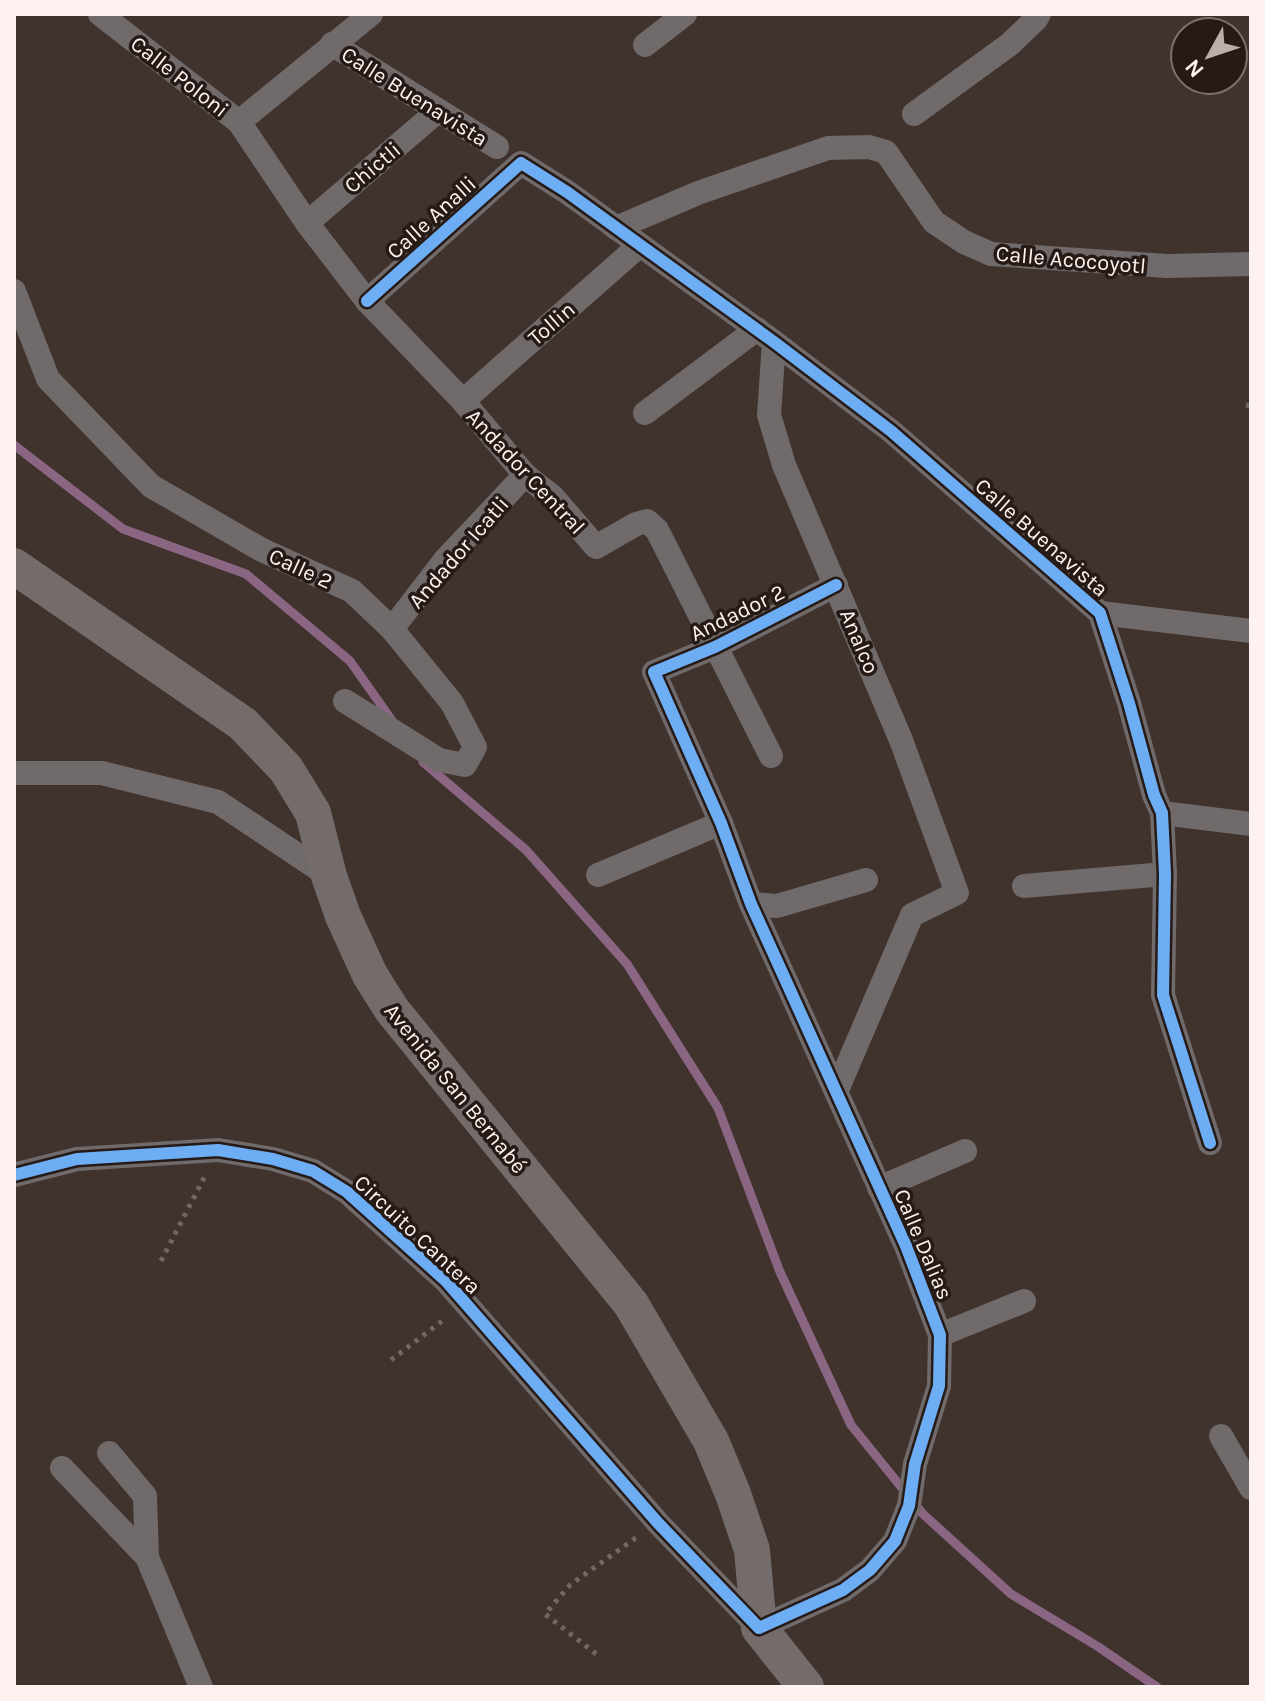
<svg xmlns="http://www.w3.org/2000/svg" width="1265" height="1701" viewBox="0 0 1265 1701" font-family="Karla,sans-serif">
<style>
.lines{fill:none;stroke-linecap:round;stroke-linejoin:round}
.stream{stroke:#8a6683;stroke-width:9}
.path{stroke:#706868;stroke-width:5;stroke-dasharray:4 6;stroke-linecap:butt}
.minor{stroke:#706a6a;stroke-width:24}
.secondary{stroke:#746c6b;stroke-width:36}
.cycleway-casing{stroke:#261a16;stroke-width:17}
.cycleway{stroke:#6dadf4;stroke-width:12}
.labels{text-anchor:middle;stroke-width:7;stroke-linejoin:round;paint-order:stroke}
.street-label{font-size:22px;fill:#fdf2ef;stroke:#261a16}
</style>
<rect width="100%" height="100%" fill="#40322d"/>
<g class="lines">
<g class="stream">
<path d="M 14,445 L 123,529 L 246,574 L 350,661 L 393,722"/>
<path d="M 423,762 L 526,850 L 627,964 L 718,1108 L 780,1272 L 851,1425 L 923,1514 L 1011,1594 L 1097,1646 L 1157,1687"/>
</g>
<g class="path">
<path d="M 1246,405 L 1251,406"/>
<path d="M 161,1261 L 205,1176"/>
<path d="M 391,1360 L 446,1318"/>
<path d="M 596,1654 L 545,1614 L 570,1585 L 637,1537"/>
</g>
<g class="minor">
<path d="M 100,14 L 239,122 L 307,223 L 367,301 L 463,401 L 525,475 L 553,497 L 596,547 L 636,524 L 647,521 L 657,530 L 771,756"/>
<path d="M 332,44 L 497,147"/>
<path d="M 645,45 L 685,14"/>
<path d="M 914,114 L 1010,44 L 1036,19 L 1039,14"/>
<path d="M 239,122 L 371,14"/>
<path d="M 307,223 L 438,111"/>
<path d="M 616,228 L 698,193 L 828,148 L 869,147 L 886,152 L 934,222 L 964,242 L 991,254 L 1167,266 L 1251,264"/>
<path d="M 14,291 L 48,379 L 151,486 L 262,550 L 352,591 L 392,629 L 452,703 L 475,747 L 465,765 L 439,760 L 345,701"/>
<path d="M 367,301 L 521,163 L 567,192 L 774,342 L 891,431 L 1100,613 L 1129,703 L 1154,795 L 1162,813 L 1165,874 L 1163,995 L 1210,1143"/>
<path d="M 774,342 L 769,415 L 784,465 L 901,740 L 957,893 L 912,915 L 837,1090"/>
<path d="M 463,401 L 640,245"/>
<path d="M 645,413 L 757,329"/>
<path d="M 1100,613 L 1251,631"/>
<path d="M 392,629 L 445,560 L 525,475"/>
<path d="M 14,773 L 102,773 L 218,802 L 329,876"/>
<path d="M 1162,813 L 1251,824"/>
<path d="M 598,875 L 721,823"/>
<path d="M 1024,886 L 1165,874"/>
<path d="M 751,904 L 777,906 L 866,880"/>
<path d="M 14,1175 L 77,1159 L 218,1150 L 273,1159 L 313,1171 L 347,1192 L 446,1281 L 658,1523 L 759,1628 L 843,1590 L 870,1570 L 895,1541 L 909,1506 L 915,1464 L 939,1386 L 940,1335 L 906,1246 L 751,904 L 721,823 L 654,672 L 715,647 L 836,585"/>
<path d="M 879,1188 L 965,1151"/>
<path d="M 940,1335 L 1024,1301"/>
<path d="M 1221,1436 L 1251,1488"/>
<path d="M 109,1453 L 145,1496 L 147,1557"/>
<path d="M 62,1468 L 147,1557 L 201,1687"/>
</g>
<path class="secondary" d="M 14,566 L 243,724 L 286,769 L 313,813 L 329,876 L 343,916 L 370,975 L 392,1010 L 631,1304 L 711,1441 L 733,1494 L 752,1550 L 759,1628 L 806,1687"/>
<g class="cycleway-casing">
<g id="cycleway">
<path d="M 367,301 L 521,163 L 567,192 L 774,342 L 891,431 L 1100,613 L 1129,703 L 1154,795 L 1162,813 L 1165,874 L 1163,995 L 1210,1143"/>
<path d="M 14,1175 L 77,1159 L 218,1150 L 273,1159 L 313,1171 L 347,1192 L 446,1281 L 658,1523 L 759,1628 L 843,1590 L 870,1570 L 895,1541 L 909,1506 L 915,1464 L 939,1386 L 940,1335 L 906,1246 L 751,904 L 721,823 L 654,672 L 715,647 L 836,585"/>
</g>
</g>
<use href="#cycleway" class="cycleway"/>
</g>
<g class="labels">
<g class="street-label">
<text transform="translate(180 76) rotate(38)" y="8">Calle Poloni</text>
<text transform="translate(415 96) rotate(32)" y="8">Calle Buenavista</text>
<text transform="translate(372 167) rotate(-40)" y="8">Chictli</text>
<text transform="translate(431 217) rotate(-42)" y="8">Calle Analli</text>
<text transform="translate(1071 259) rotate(5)" y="8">Calle Acocoyotl</text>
<text transform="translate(551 323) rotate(-41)" y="8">Tollin</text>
<text transform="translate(526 471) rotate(47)" y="8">Andador Central</text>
<text transform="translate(1042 537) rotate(41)" y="8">Calle Buenavista</text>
<text transform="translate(458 552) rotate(-49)" y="8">Andador Icatli</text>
<text transform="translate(301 568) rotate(25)" y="8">Calle 2</text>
<text transform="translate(737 612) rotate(-26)" y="8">Andador 2</text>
<text transform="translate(860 641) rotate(67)" y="8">Analco</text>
<text transform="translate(456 1088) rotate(51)" y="8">Avenida San Bernabé</text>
<text transform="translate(418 1234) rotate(43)" y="8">Circuito Cantera</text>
<text transform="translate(924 1244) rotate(67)" y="8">Calle Dalias</text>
</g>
</g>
<rect width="1265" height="1701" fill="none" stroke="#fdf2ef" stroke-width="32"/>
<g transform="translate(1209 56) rotate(230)"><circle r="38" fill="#261a16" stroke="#7c706d" stroke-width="2"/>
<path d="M0-6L14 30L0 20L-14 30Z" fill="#bbafab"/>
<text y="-12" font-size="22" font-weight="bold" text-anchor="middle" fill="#fdf2ef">N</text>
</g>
</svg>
